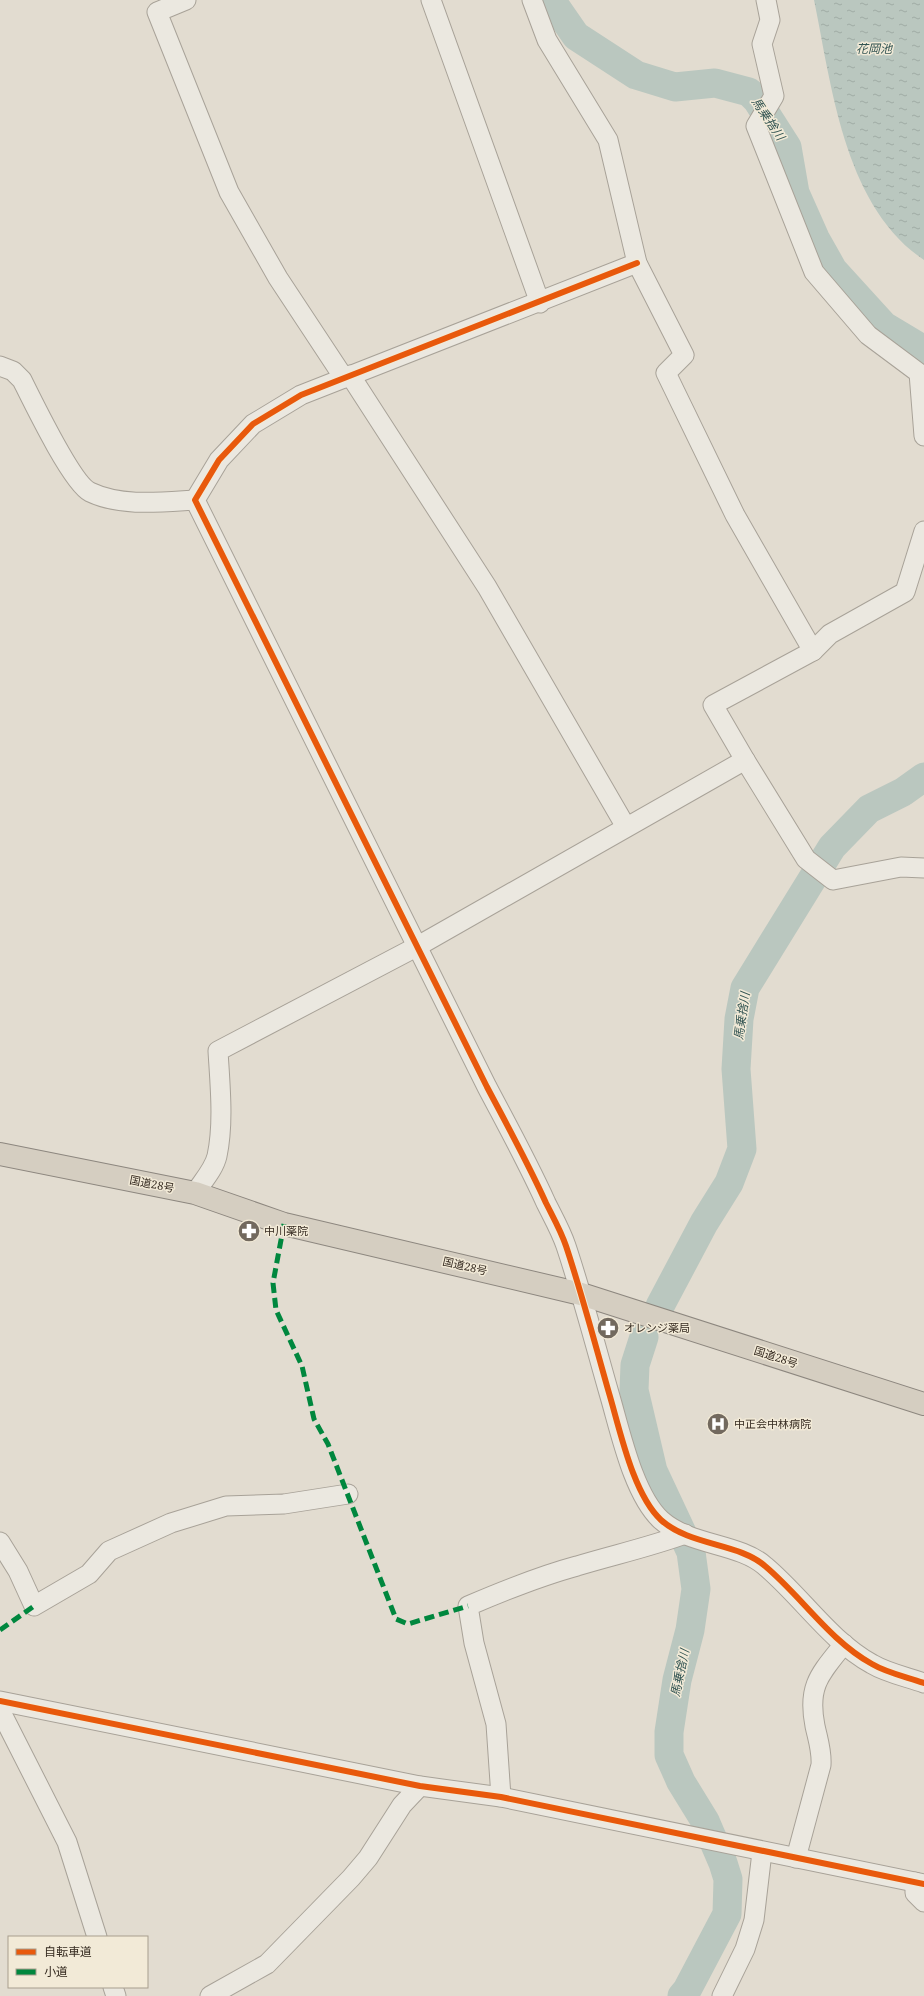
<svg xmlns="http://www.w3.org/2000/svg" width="924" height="1996" viewBox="0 0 924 1996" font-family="'Noto Serif','Noto Sans JP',serif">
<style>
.water{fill:url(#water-ripples)}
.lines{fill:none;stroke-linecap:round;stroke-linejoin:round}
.river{stroke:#bac7bf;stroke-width:29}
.street-casing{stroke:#a8a298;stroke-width:21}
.highway-casing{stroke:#8d877f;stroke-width:24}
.street{stroke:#ebe8e0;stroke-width:19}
.highway{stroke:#d5cec1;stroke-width:22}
.quiet{stroke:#00873e;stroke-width:5;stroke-dasharray:10 5;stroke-linecap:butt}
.cycleway-casing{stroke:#f2ead7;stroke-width:8}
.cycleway{stroke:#e8590c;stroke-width:6}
.labels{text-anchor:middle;stroke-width:3;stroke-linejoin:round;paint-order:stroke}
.street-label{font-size:11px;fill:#362b21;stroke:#f2ead7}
.poi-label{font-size:11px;fill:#362b21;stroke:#f2ead7;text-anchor:start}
.water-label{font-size:12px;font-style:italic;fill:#325452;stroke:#f2ead7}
</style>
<defs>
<pattern id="water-ripples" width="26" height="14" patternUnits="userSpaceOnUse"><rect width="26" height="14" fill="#bac7bf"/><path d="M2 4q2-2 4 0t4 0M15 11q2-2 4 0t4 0" fill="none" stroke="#a0aba4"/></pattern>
</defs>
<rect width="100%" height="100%" fill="#e2dcd0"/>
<path class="water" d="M 814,0 L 924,0 L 924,260 C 844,206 832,87 814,0 Z"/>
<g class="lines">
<g class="river">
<path d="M 551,0 L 576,36 L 636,75 L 675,87 L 715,83 L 749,92 L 757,100 L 787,147 L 795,193 L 815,238 L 833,270 L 884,326 L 924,350"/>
<path d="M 660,1306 L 704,1223 L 729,1183 L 742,1149 L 736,1069 L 739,1019 L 745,988 L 832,847 L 869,809 L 903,792 L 924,777"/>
<path d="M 644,1337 L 635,1365 L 634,1390 L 653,1471 L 691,1552 L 696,1589 L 690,1630 L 677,1680 L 669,1732 L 669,1755 L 681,1782 L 705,1821 L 723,1863 L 728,1879 L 727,1914 L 687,1990 L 682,1996"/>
</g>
<g class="street-casing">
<g id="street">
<path d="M 186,0 L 157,12 L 229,192 L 278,278 L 344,378"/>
<path d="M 431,0 L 540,303"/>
<path d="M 532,0 L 547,40 L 608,140 L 637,263 L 684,355 L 666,373 L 735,515 L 813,651"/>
<path d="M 766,0 L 770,20 L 762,44 L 774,96 L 756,126 L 814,272 L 868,335 L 919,373 L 924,436"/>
<path d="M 637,263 L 301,395 L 253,424 L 219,460 L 195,500 L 487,1087 C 507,1125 528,1163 546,1203 C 553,1217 561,1231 566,1246 C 582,1294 595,1344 609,1393 C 620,1430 633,1494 661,1520 C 690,1546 739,1543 765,1566 C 802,1597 829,1640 872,1664 C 887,1673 907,1677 924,1683"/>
<path d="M 0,366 L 13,371 L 22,380 C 33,402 72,483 90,492 C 121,507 162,502 195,500"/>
<path d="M 350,375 L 487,587 L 626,827"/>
<path d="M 924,531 L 905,592 L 830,634 L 813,651 L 713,705 L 745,760 L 806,859 L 833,880 L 901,867 L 924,868"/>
<path d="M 195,1193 C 203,1181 214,1169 217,1156 C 224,1123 220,1085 218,1051 L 418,946 L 745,760"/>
<path d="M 0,1542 L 18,1571 L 34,1606 L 89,1574 L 109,1551 L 171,1523 L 226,1506 L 284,1504 L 348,1494"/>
<path d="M 0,1701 L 420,1786 L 501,1797 L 924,1884"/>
<path d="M 0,1710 L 67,1842 L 97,1937"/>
<path d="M 501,1797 L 496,1724 L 474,1643 L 468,1606 C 503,1591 540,1576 577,1566 C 613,1555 650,1547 685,1534"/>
<path d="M 796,1858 L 821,1765 C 822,1751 818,1740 815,1726 C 807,1686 820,1674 844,1644"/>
<path d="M 915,1882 L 915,1893 L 924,1902"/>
<path d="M 113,1987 L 116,1996"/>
<path d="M 210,1996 L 267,1964 L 351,1878 L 368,1858 L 402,1805 L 420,1786"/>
<path d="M 722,1996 L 745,1949 L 754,1920 L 762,1852"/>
</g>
</g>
<g class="highway-casing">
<path id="highway" d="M 0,1154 L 195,1193 L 284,1224 L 581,1294 L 924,1404"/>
</g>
<use href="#street" class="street"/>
<use href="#highway" class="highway"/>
<g class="quiet">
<path d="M 284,1224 L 273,1283 L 276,1310 L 302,1366 L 314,1419 L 328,1444 L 396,1619 L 408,1624 L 468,1606"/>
<path d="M 0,1630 L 34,1606"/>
</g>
<g class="cycleway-casing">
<g id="cycleway">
<path d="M 637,263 L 301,395 L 253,424 L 219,460 L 195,500 L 487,1087 C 507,1125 528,1163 546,1203 C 553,1217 561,1231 566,1246 C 582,1294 595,1344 609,1393 C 620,1430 633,1494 661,1520 C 690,1546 739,1543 765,1566 C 802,1597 829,1640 872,1664 C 887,1673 907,1677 924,1683"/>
<path d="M 0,1701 L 420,1786 L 501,1797 L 924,1884"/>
</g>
</g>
<use href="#cycleway" class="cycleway"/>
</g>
<defs>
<g id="pharmacy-disc" transform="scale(1.15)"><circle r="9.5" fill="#72695e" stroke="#f2ead7"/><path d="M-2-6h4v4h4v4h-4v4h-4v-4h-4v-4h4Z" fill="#fff"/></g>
<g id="hospital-disc" transform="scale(1.15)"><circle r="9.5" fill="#72695e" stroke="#f2ead7"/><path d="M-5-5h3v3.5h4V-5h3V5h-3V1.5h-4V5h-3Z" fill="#fff"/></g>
</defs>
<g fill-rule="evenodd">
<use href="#pharmacy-disc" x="249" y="1231"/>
<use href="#pharmacy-disc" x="608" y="1328"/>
<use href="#hospital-disc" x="718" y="1424"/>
</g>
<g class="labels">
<g class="street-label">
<text transform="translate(152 1184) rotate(11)" y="4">国道28号</text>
<text transform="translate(465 1266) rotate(13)" y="4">国道28号</text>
<text transform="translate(776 1357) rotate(18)" y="4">国道28号</text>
</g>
<g class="poi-label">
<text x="264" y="1235">中川薬院</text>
<text x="624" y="1332">オレンジ薬局</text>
<text x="734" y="1428">中正会中林病院</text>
</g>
<g class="water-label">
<text x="874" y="53">花岡池</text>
<text transform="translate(768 119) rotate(56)" y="4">馬乗捨川</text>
<text transform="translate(742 1016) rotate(-82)" y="4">馬乗捨川</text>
<text transform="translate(680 1673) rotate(-78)" y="4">馬乗捨川</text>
</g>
</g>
<rect x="8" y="1936" width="140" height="52" fill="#f2ead7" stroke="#a79e8e"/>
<rect x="16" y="1949" width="20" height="6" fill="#e8590c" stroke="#a79e8e"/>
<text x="44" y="1956" font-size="12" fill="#362b21">自転車道</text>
<rect x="16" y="1969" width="20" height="6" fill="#00873e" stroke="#a79e8e"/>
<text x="44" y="1976" font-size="12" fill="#362b21">小道</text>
</svg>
